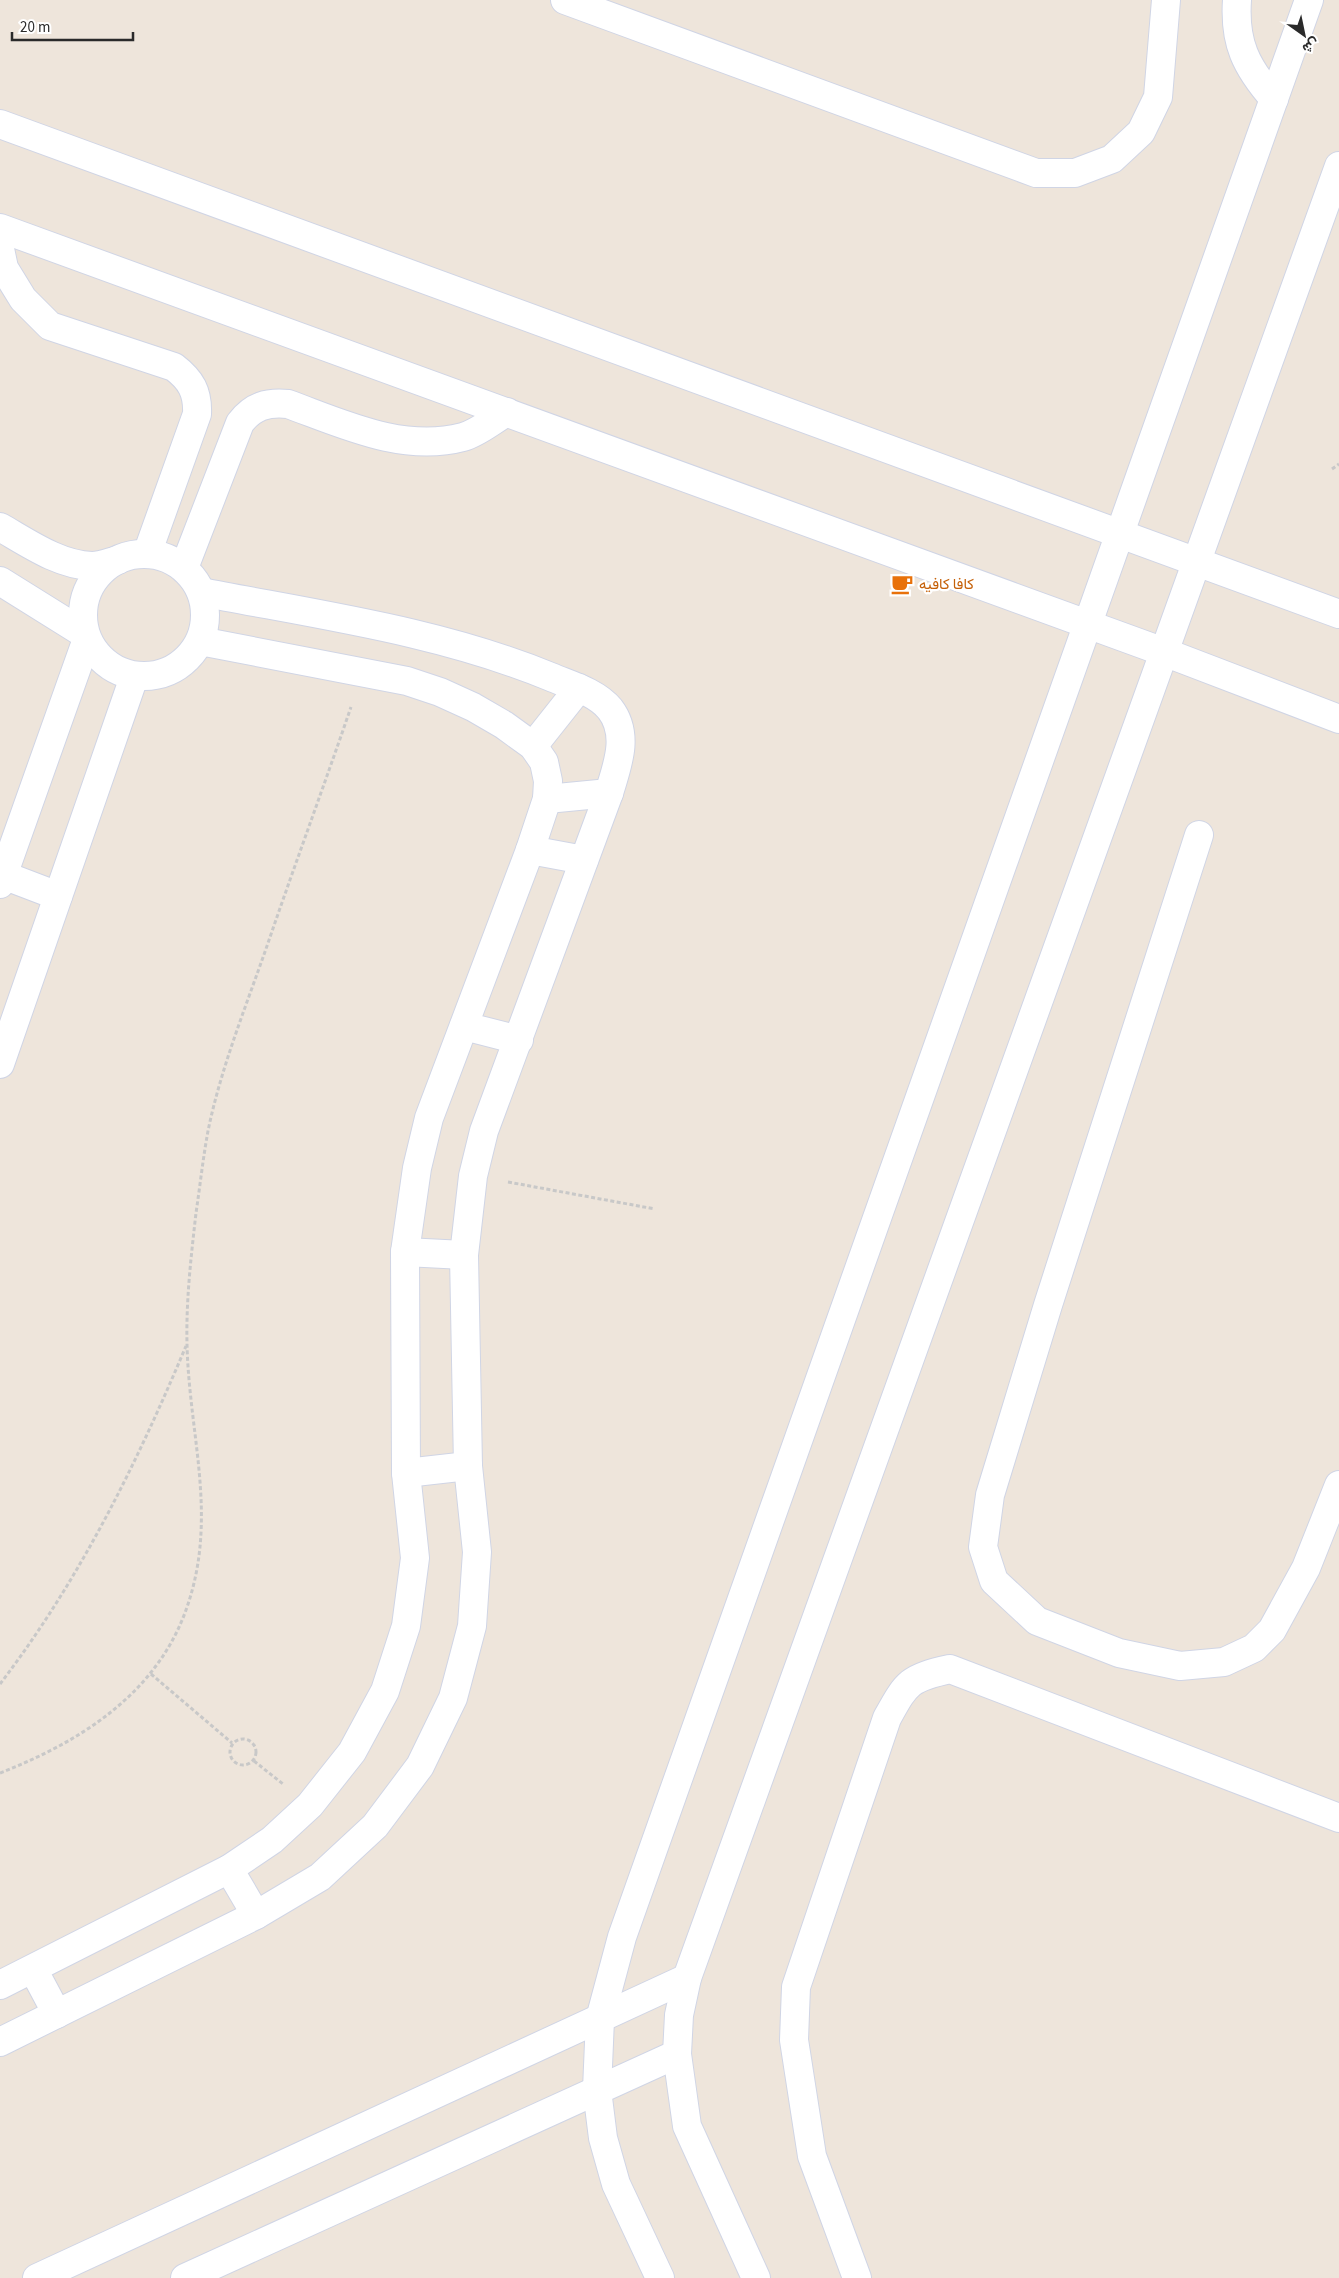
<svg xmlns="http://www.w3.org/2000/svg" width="1339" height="2278" viewBox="0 0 1339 2278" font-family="'Source Sans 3',Vazirmatn,sans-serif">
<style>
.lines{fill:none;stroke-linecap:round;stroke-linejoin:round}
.street-casing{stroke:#d0d5e5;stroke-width:30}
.path{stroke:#c8c8c8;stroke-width:3;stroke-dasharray:4 2.5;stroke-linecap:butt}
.street{stroke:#fff;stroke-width:28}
.labels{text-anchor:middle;stroke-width:4.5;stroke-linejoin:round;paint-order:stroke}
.food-label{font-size:15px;fill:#c56008;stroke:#fff;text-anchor:start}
</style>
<rect width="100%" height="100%" fill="#eee5db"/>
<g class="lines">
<g class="street-casing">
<g id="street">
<path d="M 565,0 L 1036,173 L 1075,173 L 1112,159 L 1141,132 L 1158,97 L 1166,0"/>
<path d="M 1237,0 C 1234,43 1246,67 1274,99"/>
<path d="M 0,124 L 1339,614"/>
<path d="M 0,228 L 1164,652 L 1339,719"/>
<path d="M 0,249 L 4,268 L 23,299 L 50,326 L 174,367 C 191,380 198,392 197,414 L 147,554"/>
<path d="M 0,527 C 28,543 59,565 92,566 C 100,566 110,562 118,560"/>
<circle cx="144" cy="615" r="61"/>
<path d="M 184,568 L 240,423 C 253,406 267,402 288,404 C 343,424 403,453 463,437 C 478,433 493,420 507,412"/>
<path d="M 0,581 L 85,634"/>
<path d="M 533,746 L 579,688"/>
<path d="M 547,799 L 609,793"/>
<path d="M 1199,835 L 1048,1305 L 990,1495 L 983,1547 L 994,1581 L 1037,1621 L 1119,1653 L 1180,1666 L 1224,1662 L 1254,1648 L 1272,1630 L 1306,1568 L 1339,1485"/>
<path d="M 530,850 L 584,860"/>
<path d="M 3,875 L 58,896"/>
<path d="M 0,884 L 87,639"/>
<path d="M 464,1026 L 519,1040"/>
<path d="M 0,1064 L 134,677"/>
<path d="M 405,1252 L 464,1255"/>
<path d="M 406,1473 L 468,1466"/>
<path d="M 229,1869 L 256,1915"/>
<path d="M 33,1969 L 57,2014"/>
<path d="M 0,1985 L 229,1869 L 272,1840 L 310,1805 L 352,1752 L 385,1691 L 406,1626 L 415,1558 L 406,1473 L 405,1252 L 417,1168 L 429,1118 L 530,850 L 547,799 L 548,781 L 544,762 L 533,746 L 504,725 L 473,707 L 440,692 L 407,681 L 200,641"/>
<path d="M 0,2042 L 256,1915 L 320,1877 L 375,1826 L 420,1766 L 453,1698 L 472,1626 L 477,1552 L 468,1466 L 464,1255 L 473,1176 L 484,1131 L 609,793 C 617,766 630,735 610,709 C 596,692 570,685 551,677 C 439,631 319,615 201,592"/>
<path d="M 37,2278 L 687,1978"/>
<path d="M 185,2278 L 677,2054"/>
<path d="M 660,2278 L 616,2184 L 603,2138 L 597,2090 L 600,2019 L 622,1937 L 1309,0"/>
<path d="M 756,2278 L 687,2126 L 677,2054 L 679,2015 L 687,1978 L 1339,166"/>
<path d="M 857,2278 L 812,2156 L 794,2040 L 796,1987 L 887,1718 C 907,1682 909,1678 950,1669 L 1339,1818"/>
</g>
</g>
<g class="path">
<path d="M 1332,469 L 1339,464"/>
<path d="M 508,1182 L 655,1209"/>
<path d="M 151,1674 L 232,1743"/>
<path d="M 0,1684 C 79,1581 136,1465 186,1346"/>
<circle cx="243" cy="1752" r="13"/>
<path d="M 254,1761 L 283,1784"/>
<path d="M 0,1773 C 80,1742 156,1694 186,1610 C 219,1518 189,1436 187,1344 C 186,1300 191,1257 196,1213 C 200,1186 203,1158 208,1131 C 221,1067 247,1004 268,943 C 295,864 324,786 351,707"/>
</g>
<use href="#street" class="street"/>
</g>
<defs>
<g id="cafe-bare" transform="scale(1.725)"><path d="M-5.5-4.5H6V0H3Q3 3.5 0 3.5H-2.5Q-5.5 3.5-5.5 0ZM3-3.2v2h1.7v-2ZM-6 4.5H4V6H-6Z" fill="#e8710a" stroke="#fff" stroke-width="2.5" paint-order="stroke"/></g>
</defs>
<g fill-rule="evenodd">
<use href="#cafe-bare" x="902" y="584"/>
</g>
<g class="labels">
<g class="food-label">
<text x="919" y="589">كافا كافيه</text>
</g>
</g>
<g transform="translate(1304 35) rotate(147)" stroke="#ffffff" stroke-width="4" paint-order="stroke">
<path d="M0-4L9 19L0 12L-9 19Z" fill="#2a2a2a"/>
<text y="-8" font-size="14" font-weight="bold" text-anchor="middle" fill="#2a2a2a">ش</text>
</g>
<path d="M12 32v8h121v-8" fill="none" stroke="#2a2a2a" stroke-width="2.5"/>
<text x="20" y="32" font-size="15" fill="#2a2a2a" stroke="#ffffff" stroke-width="4" paint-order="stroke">20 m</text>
</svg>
